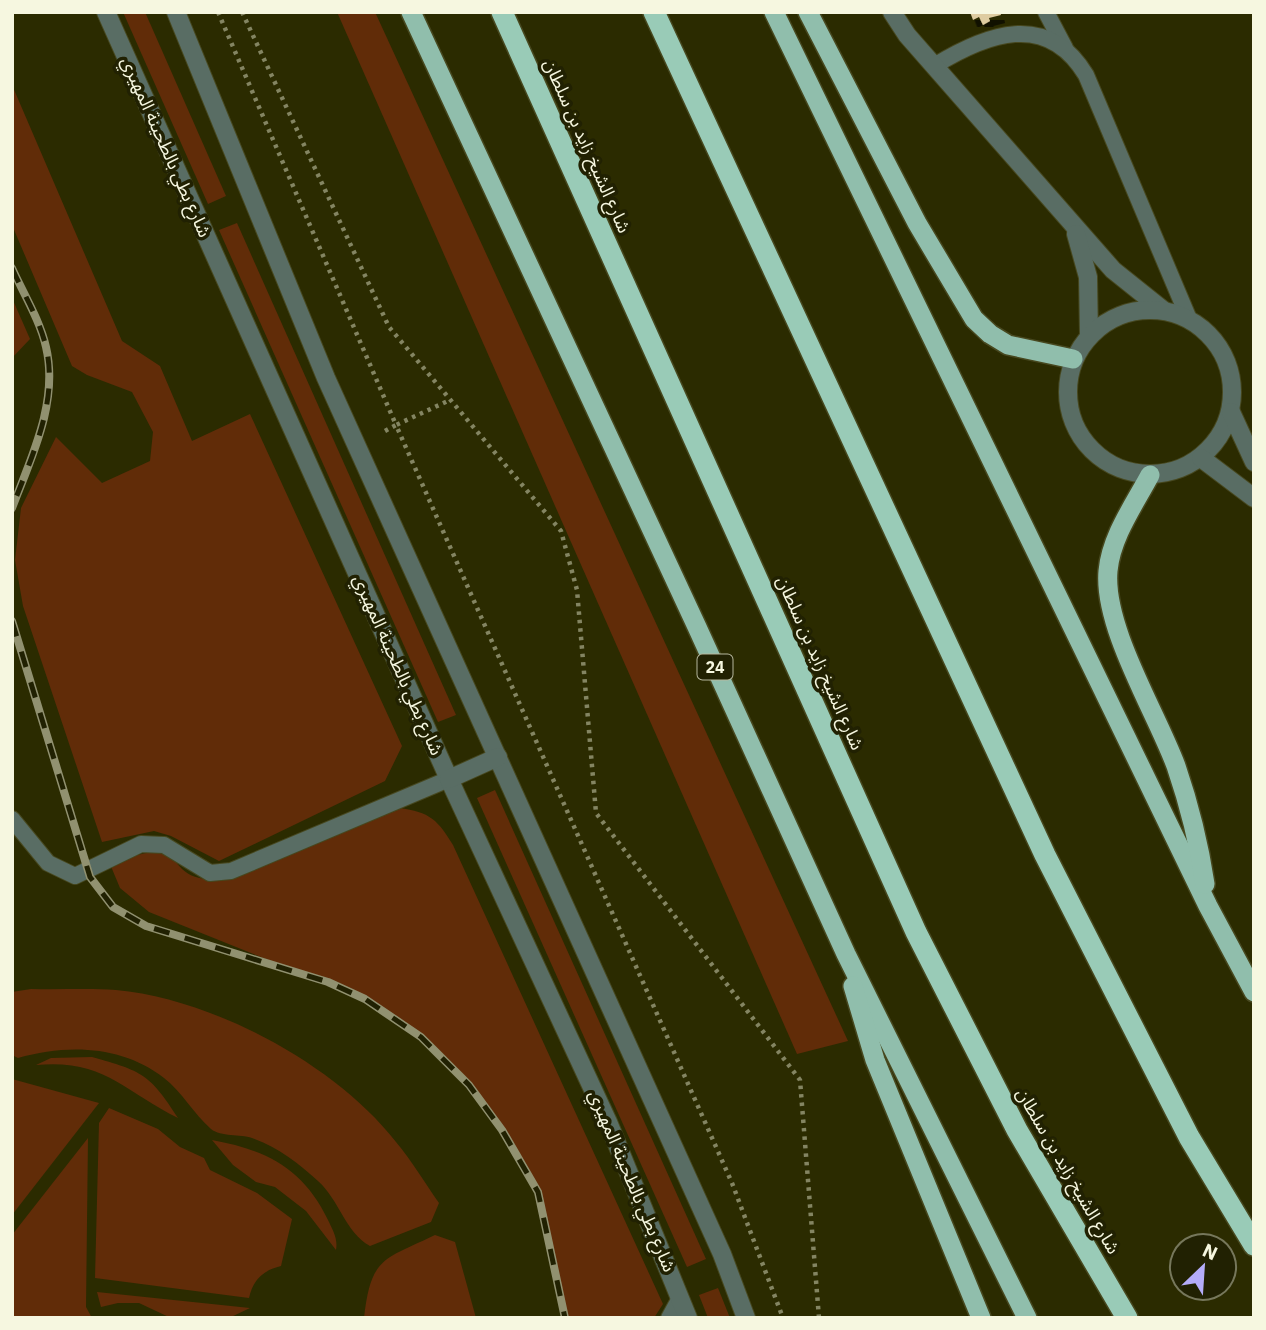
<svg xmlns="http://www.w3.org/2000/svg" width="1266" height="1330" viewBox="0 0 1266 1330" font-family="'IBM Plex Sans','Noto Sans Arabic',sans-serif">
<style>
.green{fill:#612c08}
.building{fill:#decca1;filter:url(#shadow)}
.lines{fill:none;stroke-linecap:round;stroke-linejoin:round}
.service-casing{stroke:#47481f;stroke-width:18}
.minor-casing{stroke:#47481f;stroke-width:20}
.tertiary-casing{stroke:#47481f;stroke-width:20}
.trunk-casing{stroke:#47481f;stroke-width:22}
.motorway-casing{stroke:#47481f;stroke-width:24}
.path{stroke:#848562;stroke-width:4.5;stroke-dasharray:3.5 5;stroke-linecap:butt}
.service{stroke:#596d64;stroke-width:16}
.minor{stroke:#596d64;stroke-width:18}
.tertiary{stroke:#596d64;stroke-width:18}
.trunk{stroke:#90beac;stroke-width:19}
.motorway{stroke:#99cbb7;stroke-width:21}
.rail-casing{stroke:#919170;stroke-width:8}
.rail{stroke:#212102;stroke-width:5;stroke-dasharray:16;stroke-linecap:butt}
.labels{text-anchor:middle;stroke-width:7;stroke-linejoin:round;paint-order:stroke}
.shield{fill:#212102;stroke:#b6b79d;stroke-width:2}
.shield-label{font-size:16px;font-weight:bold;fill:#f6f7e0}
.street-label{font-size:18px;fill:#f6f7e0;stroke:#212102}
</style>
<defs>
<filter id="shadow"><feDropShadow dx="4.5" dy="8" stdDeviation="0" flood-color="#0009"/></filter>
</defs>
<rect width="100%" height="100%" fill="#2b2b00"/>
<g class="green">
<path d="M 123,12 L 145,12 L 226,196 L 208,204 Z"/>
<path d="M 337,12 L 375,12 L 848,1041 L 797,1054 Z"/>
<path d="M 12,85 L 122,341 L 160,366 L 192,441 L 250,414 L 402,746 L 385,781 L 219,861 L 171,836 L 154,831 L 102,842 L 23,606 L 15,560 L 21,508 L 56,437 L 102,483 L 150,461 L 153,432 L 132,392 L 87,375 L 72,366 L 12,225 Z"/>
<path d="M 237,223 L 456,715 L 438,722 L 219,230 Z"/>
<path d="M 12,298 L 30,339 L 12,358 Z"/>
<path d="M 495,790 L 706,1259 L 687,1267 L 477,798 Z"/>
<path d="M 393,807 C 427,812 435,815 453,845 L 663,1304 L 654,1318 L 565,1318 L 538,1192 L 507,1138 L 469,1085 L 421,1037 L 365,999 L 149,912 L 120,888 L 110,864 C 127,859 154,846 170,856 C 174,859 178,865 182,869 C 198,884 220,879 240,874 Z"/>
<path d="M 31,989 C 59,990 88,988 116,990 C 214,999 336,1065 396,1142 C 412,1161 425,1183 439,1203 L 431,1222 L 370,1246 C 345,1232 340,1201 318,1181 C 298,1163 278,1147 252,1138 C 240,1134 221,1137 211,1129 C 194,1114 182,1092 164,1078 C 122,1045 67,1044 18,1058 L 12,1055 L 12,992 Z"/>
<path d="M 92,1057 C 142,1071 150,1074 178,1118 C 122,1090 104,1059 36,1065 L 51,1058 Z"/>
<path d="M 12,1079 L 99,1103 L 12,1215 Z"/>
<path d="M 109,1108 L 158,1129 L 180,1147 L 204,1158 L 210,1170 L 257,1193 L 292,1219 L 281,1266 C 264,1270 253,1279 249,1298 L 95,1278 L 99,1123 Z"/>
<path d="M 88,1138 L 86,1307 L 92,1318 L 12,1318 L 12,1235 Z"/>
<path d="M 212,1140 C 266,1150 303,1168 328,1220 C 333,1231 338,1238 336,1250 L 306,1211 L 275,1187 L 256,1182 L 233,1165 Z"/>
<path d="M 435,1235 L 455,1242 L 476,1318 L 364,1318 C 371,1256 384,1260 435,1235 Z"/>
<path d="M 718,1288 L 730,1318 L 708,1318 L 699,1295 Z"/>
<path d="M 97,1292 L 250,1308 L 229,1318 L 171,1318 L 139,1303 L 118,1303 L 101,1307 Z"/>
</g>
<path class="building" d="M 970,12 L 1000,12 L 1001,15 L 989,18 L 990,21 L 983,25 L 979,17 L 973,20 Z"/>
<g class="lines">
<g class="service-casing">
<g id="service">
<path d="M 1046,12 L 1065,48"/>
<path d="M 934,66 C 986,34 1047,10 1086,75 L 1189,319"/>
<path d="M 12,819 L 48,863 L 75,876 L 141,844 L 164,845 L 210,873 L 231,871 L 449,779"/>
<path d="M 669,1318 L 680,1298"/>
</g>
</g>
<g class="minor-casing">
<g id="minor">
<path d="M 892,12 L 907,35 L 1113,270 L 1163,310"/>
<path d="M 1076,234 L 1088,277 L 1089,336"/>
<circle cx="1150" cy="392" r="82"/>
<path d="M 1231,412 L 1254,462"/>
<path d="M 1201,458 L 1254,498"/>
</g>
</g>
<g class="tertiary-casing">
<g id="tertiary">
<path d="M 106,12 L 449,779 L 608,1122 L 688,1318"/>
<path d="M 176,12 L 326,378 L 722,1254 L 746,1318"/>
<path d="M 449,779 L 498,757"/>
</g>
</g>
<g class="trunk-casing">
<g id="trunk">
<path d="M 411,12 L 697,627 L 846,954 L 1027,1318"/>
<path d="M 774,12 L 1208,906 L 1254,992"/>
<path d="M 808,12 L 917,223 L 974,319 L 990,334 L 1008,345 L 1073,359"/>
<path d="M 1150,475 C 1134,505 1111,537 1108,571 C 1103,627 1156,712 1176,766 C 1189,804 1199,844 1205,884"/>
<path d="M 853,986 L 875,1060 L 981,1318"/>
</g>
</g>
<g class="motorway-casing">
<g id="motorway">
<path d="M 502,12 L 916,932 L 1017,1130 L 1127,1318"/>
<path d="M 654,12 L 1045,855 L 1189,1137 L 1254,1245"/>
</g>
</g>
<g class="path">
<path d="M 218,12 L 396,425 L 450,400"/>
<path d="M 242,12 L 389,327 L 561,531 L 577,590 L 596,813 L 800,1080 L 819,1318"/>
<path d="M 385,431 L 396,425 L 732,1183 L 783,1318"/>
</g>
<use href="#service" class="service"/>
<use href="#minor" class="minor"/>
<use href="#tertiary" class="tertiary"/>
<use href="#trunk" class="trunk"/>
<use href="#motorway" class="motorway"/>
<g class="rail-casing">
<g id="rail">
<path d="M 12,268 C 23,293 40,320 46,347 C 59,402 31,458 12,508"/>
<path d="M 12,621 L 90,877 L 113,907 L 146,926 L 328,982 L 365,999 L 421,1037 L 469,1085 L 502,1130 L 538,1192 L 565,1318"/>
</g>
</g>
<use href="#rail" class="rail"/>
</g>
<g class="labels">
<rect class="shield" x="697.5" y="654.5" width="35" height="25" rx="5"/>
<g class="shield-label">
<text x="715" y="673">24</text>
</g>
<g class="street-label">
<text transform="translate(587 146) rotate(66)" y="6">شارع الشيخ زايد بن سلطان</text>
<text transform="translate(166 147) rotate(66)" y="6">شارع بطي بالطحينة المهيري</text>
<text transform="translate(820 663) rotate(66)" y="6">شارع الشيخ زايد بن سلطان</text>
<text transform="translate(398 665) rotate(66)" y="6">شارع بطي بالطحينة المهيري</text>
<text transform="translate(1068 1171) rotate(60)" y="6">شارع الشيخ زايد بن سلطان</text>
<text transform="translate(632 1181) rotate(67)" y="6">شارع بطي بالطحينة المهيري</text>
</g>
</g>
<rect width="1266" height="1330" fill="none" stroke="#f6f7e0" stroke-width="28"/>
<g transform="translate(1203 1267) rotate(25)"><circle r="33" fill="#212102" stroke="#76775b" stroke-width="2"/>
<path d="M0-5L12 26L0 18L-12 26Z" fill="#b4acf9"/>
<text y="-10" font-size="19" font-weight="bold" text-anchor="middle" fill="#f6f7e0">N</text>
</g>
</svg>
